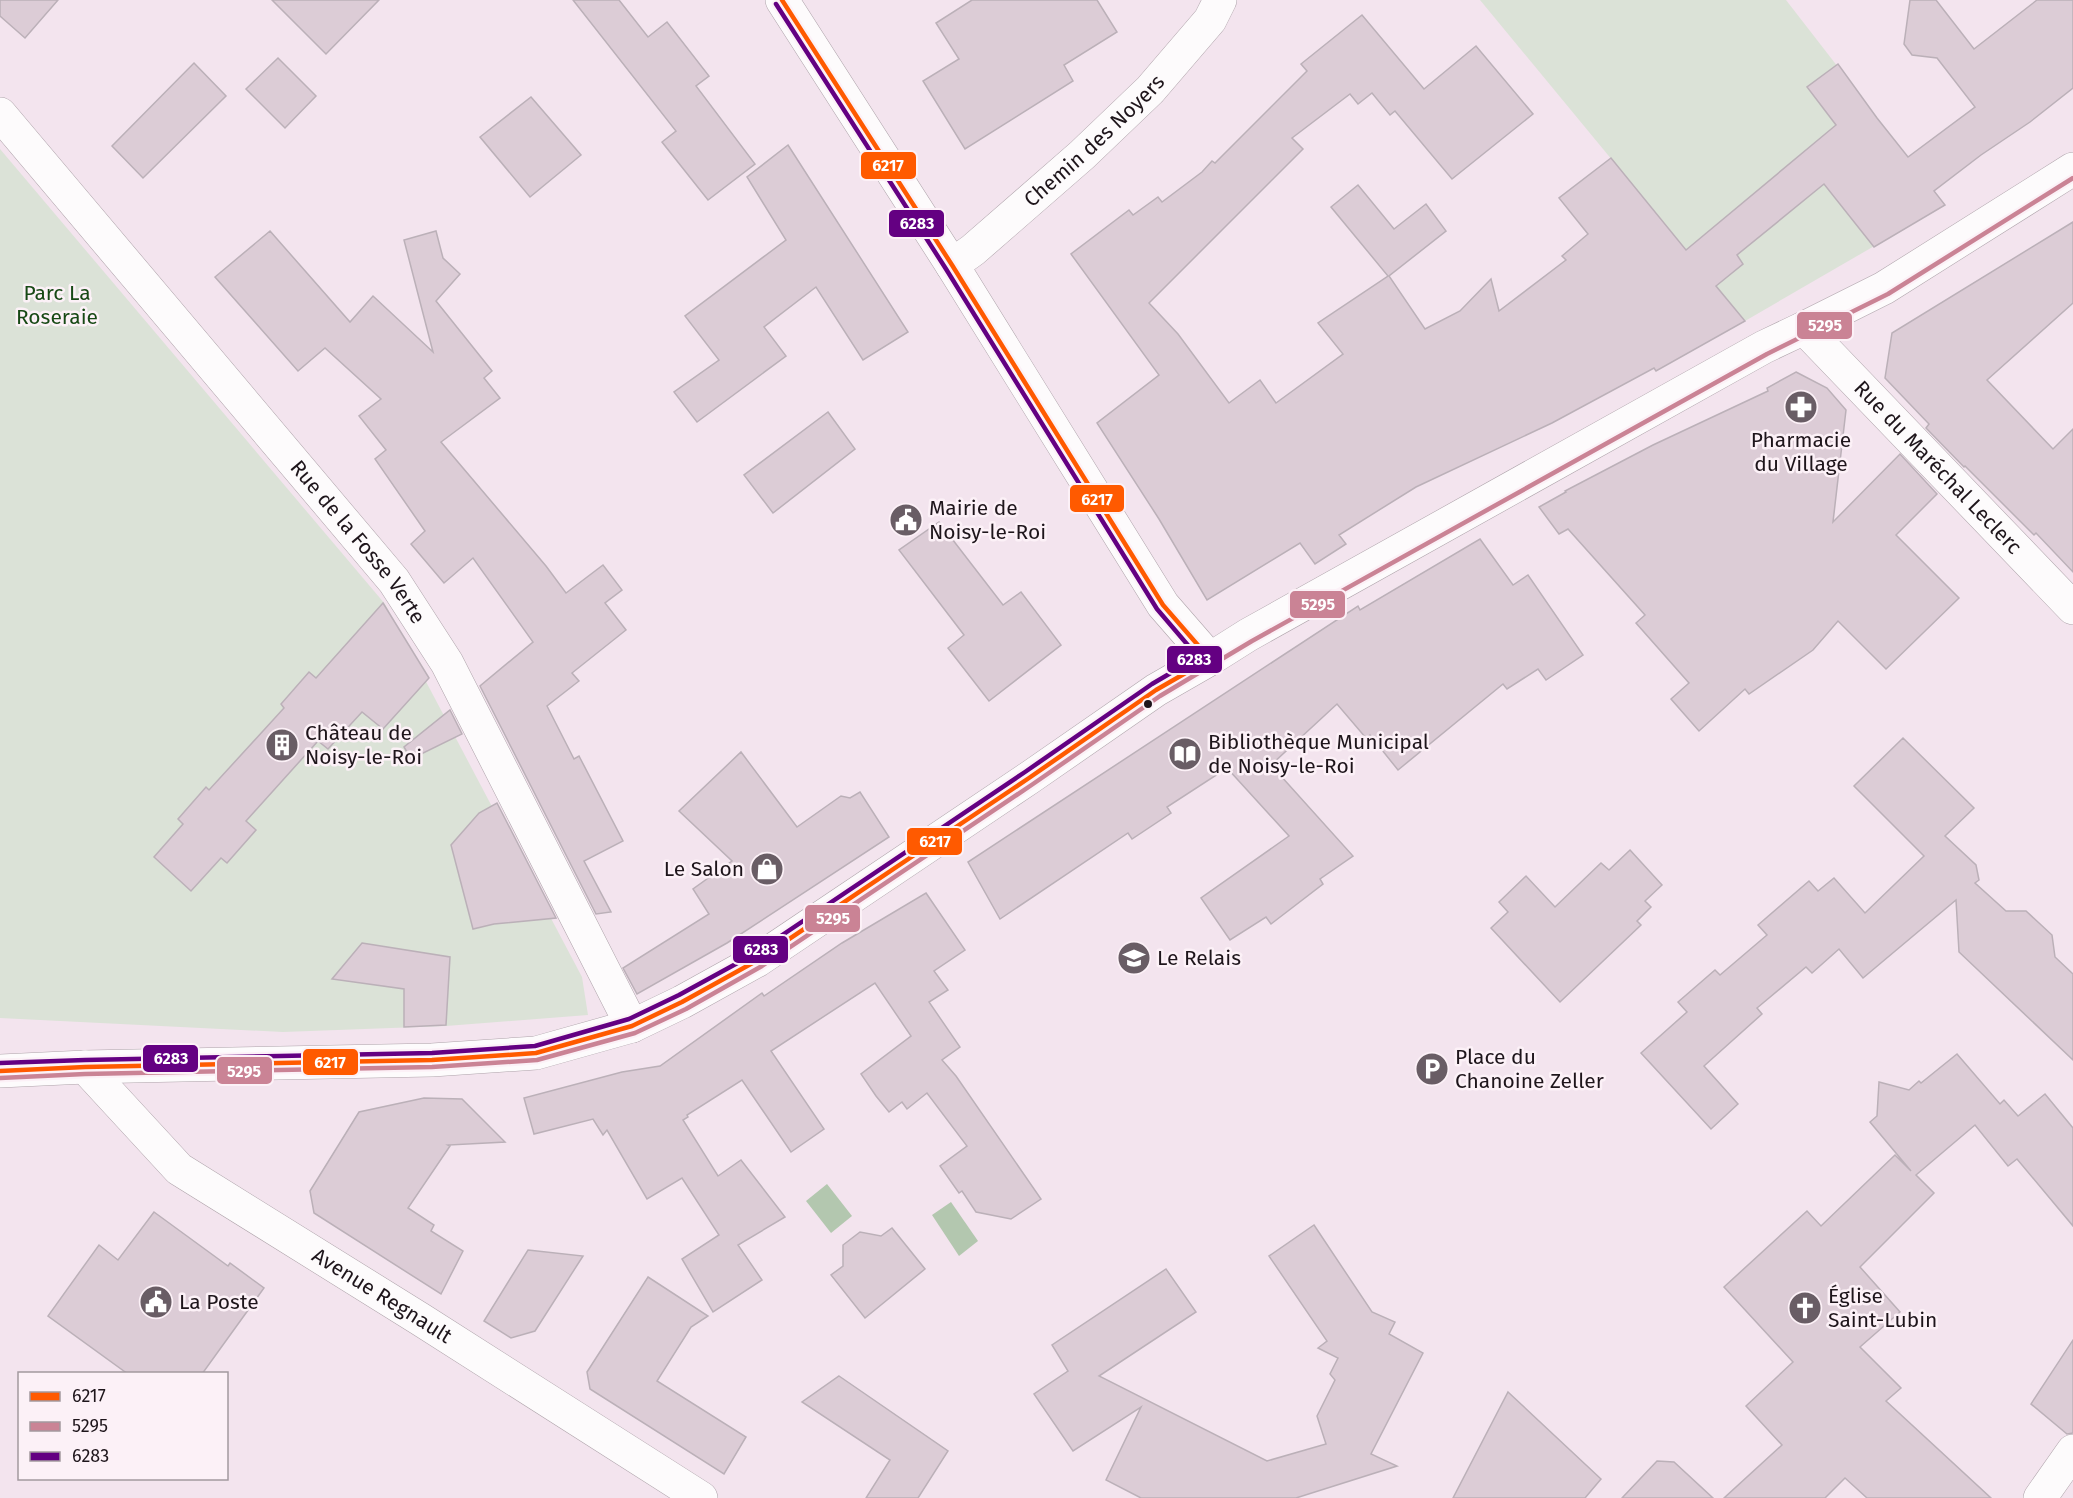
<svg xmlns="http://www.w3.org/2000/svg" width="2073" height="1498" viewBox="0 0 2073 1498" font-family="'Fira Sans',sans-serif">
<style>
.green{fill:#dbe2d7}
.water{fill:#b3c7af}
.building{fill:#dcccd6;stroke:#bbb0b8;stroke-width:1.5}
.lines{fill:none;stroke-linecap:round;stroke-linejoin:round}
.street-casing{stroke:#aea3aa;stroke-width:34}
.secondary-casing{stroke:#aea3aa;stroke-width:34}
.street{stroke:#fdfbfc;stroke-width:33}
.secondary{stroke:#fdfbfc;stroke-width:33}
.bus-1-casing{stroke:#fcf1f7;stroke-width:9}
.bus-2-casing{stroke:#fcf1f7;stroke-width:9}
.bus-3-casing{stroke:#fcf1f7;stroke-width:9}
.bus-1{stroke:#ff5a00;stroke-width:4.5}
.bus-2{stroke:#ca8395;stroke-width:4.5}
.bus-3{stroke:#640082;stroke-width:4.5}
.bus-dot{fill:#1e151b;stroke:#fcf1f7;stroke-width:2}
.labels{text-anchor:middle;stroke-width:5;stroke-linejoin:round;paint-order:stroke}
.street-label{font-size:21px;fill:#1e151b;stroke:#fcf1f7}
.park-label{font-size:21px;fill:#174915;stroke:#fcf1f7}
.poi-label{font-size:21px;fill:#1e151b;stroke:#fcf1f7;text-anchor:start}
.line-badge{stroke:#fcf1f7;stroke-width:2}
.badge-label{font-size:16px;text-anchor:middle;font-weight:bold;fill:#fff}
</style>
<rect width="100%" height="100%" fill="#f3e4ee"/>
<g class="green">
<path d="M 1480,0 L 1786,0 L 1945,205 L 1745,321 Z"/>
<path d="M 0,149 L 385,604 L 582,977 L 588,1015 L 446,1026 L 283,1032 L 0,1018 Z"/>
</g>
<g class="water">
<path d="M 827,1184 L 852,1216 L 831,1233 L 806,1201 Z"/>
<path d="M 951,1202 L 978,1241 L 959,1256 L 932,1215 Z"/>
</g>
<g class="building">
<path d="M 0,0 L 58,0 L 25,38 L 0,16 Z"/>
<path d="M 272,0 L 379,0 L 326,54 Z"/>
<path d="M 573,0 L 619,0 L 648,37 L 667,22 L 709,76 L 696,86 L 755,164 L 708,200 L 662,142 L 676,131 Z"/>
<path d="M 972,0 L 1097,0 L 1117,32 L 1064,65 L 1073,81 L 965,149 L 923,81 L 959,59 L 936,23 Z"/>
<path d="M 1910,0 L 1936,0 L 1974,49 L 2037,0 L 2073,0 L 2073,88 L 2030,122 L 1981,155 L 1934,191 L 1945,205 L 1874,247 L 1824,184 L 1737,255 L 1743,264 L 1716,286 L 1745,321 L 1656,371 L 1654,368 L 1552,423 L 1416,487 L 1339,535 L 1346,544 L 1315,564 L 1300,543 L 1207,600 L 1159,519 L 1097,423 L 1159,375 L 1071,254 L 1129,210 L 1133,215 L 1158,197 L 1162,202 L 1202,172 L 1212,161 L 1215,163 L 1307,71 L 1301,64 L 1362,15 L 1424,89 L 1476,46 L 1533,114 L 1452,179 L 1395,111 L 1390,115 L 1372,93 L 1358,104 L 1350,94 L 1292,138 L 1303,149 L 1149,303 L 1178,334 L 1229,403 L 1260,380 L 1276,403 L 1343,354 L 1318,323 L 1388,276 L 1331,207 L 1358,185 L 1394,229 L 1426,204 L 1446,231 L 1389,276 L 1425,329 L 1460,311 L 1491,279 L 1499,311 L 1566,260 L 1562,256 L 1588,234 L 1559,198 L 1611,158 L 1686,250 L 1836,125 L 1807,87 L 1838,64 L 1877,118 L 1908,157 L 1975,107 L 1937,58 L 1912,55 L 1904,44 Z"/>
<path d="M 278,58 L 316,96 L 285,128 L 246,89 Z"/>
<path d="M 194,63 L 226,96 L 143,178 L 112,146 Z"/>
<path d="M 531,97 L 581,155 L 530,197 L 480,137 Z"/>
<path d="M 788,145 L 908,332 L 863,360 L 816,287 L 764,327 L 786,356 L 697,422 L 674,392 L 719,360 L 685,316 L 786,240 L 747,177 Z"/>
<path d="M 2073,222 L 2073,303 L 1987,380 L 2053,449 L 2073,429 L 2073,572 L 2036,533 L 2034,535 L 1965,466 L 1964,467 L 1926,428 L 1929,424 L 1885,378 L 1892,333 Z"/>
<path d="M 270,231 L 350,322 L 373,296 L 433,352 L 404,240 L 436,231 L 443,258 L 460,274 L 436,301 L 492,371 L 484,378 L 500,398 L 441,442 L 546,566 L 566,593 L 603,565 L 622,590 L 605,603 L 626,630 L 572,673 L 579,681 L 547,706 L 574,759 L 579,756 L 623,841 L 584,861 L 611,912 L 596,914 L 480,686 L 533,642 L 473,558 L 444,583 L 411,544 L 425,531 L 375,459 L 386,450 L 359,416 L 381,399 L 325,348 L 298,371 L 215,277 Z"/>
<path d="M 1796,372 L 1827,388 L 1846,410 L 1833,522 L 1900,454 L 1937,494 L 1896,535 L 1959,598 L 1886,669 L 1838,621 L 1813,650 L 1749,694 L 1745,689 L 1699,731 L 1671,699 L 1689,683 L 1636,623 L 1645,615 L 1568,529 L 1559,534 L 1539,507 L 1566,492 L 1565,491 L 1653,445 L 1768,391 L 1767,388 Z"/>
<path d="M 828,412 L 855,449 L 773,513 L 744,475 Z"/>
<path d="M 939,522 L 1003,605 L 1021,592 L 1061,645 L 989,701 L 948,648 L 964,635 L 899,550 Z"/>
<path d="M 1480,539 L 1513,585 L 1528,575 L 1583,655 L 1546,680 L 1538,669 L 1507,689 L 1503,684 L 1398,770 L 1370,735 L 1366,738 L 1337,704 L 1271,765 L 1353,856 L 1320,879 L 1323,884 L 1271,924 L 1266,917 L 1230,940 L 1201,898 L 1289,836 L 1227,768 L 1167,807 L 1171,813 L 1132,839 L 1128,833 L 1000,919 L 968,862 L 1358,606 L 1360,610 Z"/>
<path d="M 383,603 L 429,678 L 383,729 L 362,712 L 328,749 L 318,741 L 246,821 L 256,830 L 227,863 L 221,858 L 191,891 L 154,857 L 183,824 L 178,819 L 206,787 L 209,790 L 284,708 L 281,704 L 309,672 L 316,678 Z"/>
<path d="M 450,710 L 462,734 L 411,759 L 404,747 Z"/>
<path d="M 1903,738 L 1974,808 L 1945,836 L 1976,865 L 1979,880 L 1975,883 L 2006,911 L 2026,911 L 2052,935 L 2055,957 L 2073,974 L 2073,1060 L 1959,952 L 1956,900 L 1863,978 L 1839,949 L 1812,973 L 1806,967 L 1757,1008 L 1762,1014 L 1704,1066 L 1738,1104 L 1711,1129 L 1641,1053 L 1687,1012 L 1678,1002 L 1715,970 L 1720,975 L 1767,935 L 1758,925 L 1809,881 L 1818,891 L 1834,878 L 1865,913 L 1924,856 L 1854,786 Z"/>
<path d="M 741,752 L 797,827 L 841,796 L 850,798 L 860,792 L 889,837 L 727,943 L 637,994 L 623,968 L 709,914 L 693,889 L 732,861 L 679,811 Z"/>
<path d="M 497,803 L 556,918 L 494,924 L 473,929 L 451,845 L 479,813 Z"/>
<path d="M 1630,850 L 1662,885 L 1645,901 L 1651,907 L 1637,921 L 1641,925 L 1560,1002 L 1491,928 L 1508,912 L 1499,902 L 1526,876 L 1555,907 L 1601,863 L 1609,870 Z"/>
<path d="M 926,893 L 965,950 L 934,971 L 948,990 L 929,1002 L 960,1047 L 942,1060 L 956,1076 L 1041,1199 L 1011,1219 L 976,1212 L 962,1191 L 959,1193 L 940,1166 L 967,1146 L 927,1093 L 907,1109 L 902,1102 L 889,1112 L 876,1096 L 861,1074 L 911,1036 L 875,983 L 771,1051 L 824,1129 L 791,1152 L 742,1080 L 687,1115 L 688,1117 L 683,1120 L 718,1176 L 741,1160 L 785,1217 L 738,1245 L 762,1280 L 713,1312 L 682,1259 L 719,1235 L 682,1178 L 647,1199 L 607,1130 L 603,1135 L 593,1119 L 534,1134 L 524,1098 L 622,1072 L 660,1066 L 762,993 L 764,996 L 842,943 Z"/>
<path d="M 362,943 L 450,957 L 446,1025 L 404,1027 L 404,989 L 332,979 Z"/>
<path d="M 1957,1054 L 2000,1104 L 2004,1100 L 2018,1116 L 2045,1094 L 2073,1128 L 2073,1226 L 2017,1159 L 2008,1166 L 1975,1125 L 1916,1175 L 1934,1193 L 1860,1267 L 1900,1312 L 1860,1347 L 1901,1388 L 1886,1401 L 1991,1498 L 1867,1498 L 1845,1478 L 1825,1498 L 1724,1498 L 1782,1445 L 1746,1406 L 1793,1362 L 1724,1287 L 1807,1211 L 1821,1226 L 1895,1155 L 1911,1171 L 1870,1122 L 1877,1116 L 1879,1082 L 1909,1090 L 1919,1081 L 1921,1083 Z"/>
<path d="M 424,1098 L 462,1099 L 505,1142 L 448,1145 L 450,1146 L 408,1208 L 434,1225 L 431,1231 L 463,1251 L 441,1294 L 314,1213 L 310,1191 L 359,1112 Z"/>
<path d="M 154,1212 L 228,1266 L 230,1263 L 264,1288 L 202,1374 L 128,1374 L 48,1316 L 99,1245 L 118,1260 Z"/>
<path d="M 1314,1225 L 1372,1312 L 1395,1322 L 1389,1334 L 1423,1353 L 1371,1454 L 1397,1466 L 1296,1498 L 1141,1498 L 1106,1480 L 1141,1407 L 1073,1451 L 1034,1394 L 1068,1371 L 1052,1345 L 1166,1269 L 1196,1312 L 1099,1376 L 1267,1461 L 1326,1444 L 1317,1416 L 1335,1380 L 1330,1374 L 1338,1358 L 1318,1348 L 1327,1341 L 1269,1256 Z"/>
<path d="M 892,1228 L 925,1269 L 865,1318 L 831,1275 L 843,1266 L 843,1245 L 860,1232 L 881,1236 Z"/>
<path d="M 528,1250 L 583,1256 L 535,1331 L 511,1338 L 484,1321 Z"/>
<path d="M 648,1277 L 708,1316 L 691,1327 L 657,1381 L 746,1437 L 724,1474 L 590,1389 L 587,1372 Z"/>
<path d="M 2073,1340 L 2073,1433 L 2067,1434 L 2031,1404 Z"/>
<path d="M 839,1376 L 948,1451 L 918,1498 L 866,1498 L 890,1460 L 802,1402 Z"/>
<path d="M 1508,1392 L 1601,1479 L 1585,1498 L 1453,1498 Z"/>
<path d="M 1657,1461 L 1674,1462 L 1713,1498 L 1622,1498 Z"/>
</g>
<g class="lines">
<g class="street-casing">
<g id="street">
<path id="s1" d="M 782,0 L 952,265 L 1163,605 L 1210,659 L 1248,635 L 1764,347 L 1804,328 L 2073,608"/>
<path id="s2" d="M 0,114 L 394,581 L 447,663 L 632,1026"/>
<path id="s3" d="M 952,265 L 973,250 L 1082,155 L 1150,90 L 1210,20 L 1220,0"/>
<path id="s4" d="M 85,1067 L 179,1169 L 420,1319 L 701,1498"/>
<path d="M 2040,1498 L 2073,1451"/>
</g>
</g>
<g class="secondary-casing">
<g id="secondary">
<path d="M 1804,328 L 1884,288 L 2073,169"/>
<path d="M 0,1071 L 85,1067 L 432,1060 L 536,1053 L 632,1026 L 682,1002 L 758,960 L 1029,778 L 1156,690 L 1210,659"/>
</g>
</g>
<use href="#street" class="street"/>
<use href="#secondary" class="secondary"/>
<g class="bus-1-casing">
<g id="bus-1">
<path d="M 782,0 L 952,265 L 1163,605 L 1210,659"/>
<path d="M 0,1071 L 85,1067 L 432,1060 L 536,1053 L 632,1026 L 682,1002 L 758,960 L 1029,778 L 1156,690 L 1210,659"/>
</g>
</g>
<g class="bus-2-casing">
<path id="bus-2" d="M 0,1078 L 85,1074 L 432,1067 L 537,1060 L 635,1033 L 686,1009 L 762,966 L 1033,784 L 1160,696 L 1252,641 L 1767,354 L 1888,294 L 2073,178"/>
</g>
<g class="bus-3-casing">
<path id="bus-3" d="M 0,1063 L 85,1060 L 432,1053 L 535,1046 L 629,1019 L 679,995 L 754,954 L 1025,772 L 1152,684 L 1198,657 L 1157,609 L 946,269 L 776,4"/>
</g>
<use href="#bus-1" class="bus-1"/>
<use href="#bus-2" class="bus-2"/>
<use href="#bus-3" class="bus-3"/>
</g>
<defs>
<g id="pharmacy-disc" transform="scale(1.725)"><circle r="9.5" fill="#695d65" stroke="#fcf1f7"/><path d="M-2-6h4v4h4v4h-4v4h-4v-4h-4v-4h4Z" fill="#fff"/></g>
<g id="civic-disc" transform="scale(1.725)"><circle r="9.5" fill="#695d65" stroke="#fcf1f7"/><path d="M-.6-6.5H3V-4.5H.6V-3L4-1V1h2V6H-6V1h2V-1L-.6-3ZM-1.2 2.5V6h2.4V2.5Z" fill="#fff"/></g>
<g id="building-disc" transform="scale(1.725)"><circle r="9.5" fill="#695d65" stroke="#fcf1f7"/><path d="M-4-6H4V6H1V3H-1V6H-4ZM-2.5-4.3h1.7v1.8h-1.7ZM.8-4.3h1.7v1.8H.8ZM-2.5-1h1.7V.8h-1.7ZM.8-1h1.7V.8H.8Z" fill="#fff"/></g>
<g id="library-disc" transform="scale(1.725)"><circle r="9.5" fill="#695d65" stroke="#fcf1f7"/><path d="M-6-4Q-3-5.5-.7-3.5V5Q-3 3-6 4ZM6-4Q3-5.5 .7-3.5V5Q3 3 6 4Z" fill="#fff"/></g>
<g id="shop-disc" transform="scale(1.725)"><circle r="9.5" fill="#695d65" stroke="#fcf1f7"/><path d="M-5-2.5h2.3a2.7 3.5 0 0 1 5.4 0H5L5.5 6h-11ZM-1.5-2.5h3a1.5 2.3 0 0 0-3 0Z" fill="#fff"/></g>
<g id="school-disc" transform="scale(1.725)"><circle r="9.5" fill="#695d65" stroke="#fcf1f7"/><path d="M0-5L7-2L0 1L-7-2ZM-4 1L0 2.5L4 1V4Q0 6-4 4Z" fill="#fff"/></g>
<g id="parking-disc" transform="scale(1.725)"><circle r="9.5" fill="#695d65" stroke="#fcf1f7"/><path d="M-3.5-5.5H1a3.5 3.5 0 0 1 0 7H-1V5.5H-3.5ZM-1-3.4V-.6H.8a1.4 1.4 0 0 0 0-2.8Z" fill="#fff"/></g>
<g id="church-disc" transform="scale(1.725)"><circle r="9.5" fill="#695d65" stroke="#fcf1f7"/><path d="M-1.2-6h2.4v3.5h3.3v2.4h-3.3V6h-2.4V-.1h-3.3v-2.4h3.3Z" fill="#fff"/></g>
</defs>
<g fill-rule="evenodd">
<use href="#pharmacy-disc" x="1801" y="407"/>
<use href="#civic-disc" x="906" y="520"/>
<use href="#building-disc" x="282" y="745"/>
<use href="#library-disc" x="1185" y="754"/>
<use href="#shop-disc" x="767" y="869"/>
<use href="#school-disc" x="1134" y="958"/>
<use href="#parking-disc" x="1432" y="1069"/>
<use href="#civic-disc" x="156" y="1302"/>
<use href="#church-disc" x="1805" y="1308"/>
</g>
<circle class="bus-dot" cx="1148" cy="704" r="5"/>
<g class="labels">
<g class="street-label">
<text dy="7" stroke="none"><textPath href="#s3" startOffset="189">Chemin des Noyers</textPath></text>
<text dy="7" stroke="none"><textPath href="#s1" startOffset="1660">Rue du Maréchal Leclerc</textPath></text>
<text dy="7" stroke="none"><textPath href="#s2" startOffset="558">Rue de la Fosse Verte</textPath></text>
<text dy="7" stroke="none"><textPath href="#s4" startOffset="378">Avenue Regnault</textPath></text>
</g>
<g class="park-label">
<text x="57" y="300">Parc La<tspan x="57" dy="24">Roseraie</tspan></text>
</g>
<g class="poi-label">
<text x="1801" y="447" text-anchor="middle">Pharmacie<tspan x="1801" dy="24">du Village</tspan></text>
<text x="929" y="515">Mairie de<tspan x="929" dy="24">Noisy-le-Roi</tspan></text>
<text x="305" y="740">Château de<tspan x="305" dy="24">Noisy-le-Roi</tspan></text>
<text x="1208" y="749">Bibliothèque Municipal<tspan x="1208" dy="24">de Noisy-le-Roi</tspan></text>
<text x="744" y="876" text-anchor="end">Le Salon</text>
<text x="1157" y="965">Le Relais</text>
<text x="1455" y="1064">Place du<tspan x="1455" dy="24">Chanoine Zeller</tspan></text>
<text x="1828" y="1303">Église<tspan x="1828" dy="24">Saint-Lubin</tspan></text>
<text x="179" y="1309">La Poste</text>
</g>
</g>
<g class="line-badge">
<rect x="860" y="151" width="57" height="29" rx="6" fill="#ff5a00"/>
<rect x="888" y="209" width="57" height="29" rx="6" fill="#640082"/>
<rect x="1796" y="311" width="57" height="29" rx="6" fill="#ca8395"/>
<rect x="1069" y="484" width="56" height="29" rx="6" fill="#ff5a00"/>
<rect x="1289" y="590" width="57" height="29" rx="6" fill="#ca8395"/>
<rect x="1166" y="645" width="57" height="29" rx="6" fill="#640082"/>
<rect x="906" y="827" width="57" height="29" rx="6" fill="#ff5a00"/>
<rect x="804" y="904" width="57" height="29" rx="6" fill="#ca8395"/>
<rect x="732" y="935" width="57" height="29" rx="6" fill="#640082"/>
<rect x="142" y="1044" width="57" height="29" rx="6" fill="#640082"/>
<rect x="302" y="1048" width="57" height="28" rx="6" fill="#ff5a00"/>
<rect x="216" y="1056" width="57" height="29" rx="6" fill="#ca8395"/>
</g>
<g class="badge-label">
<text x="888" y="171">6217</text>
<text x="917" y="229">6283</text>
<text x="1825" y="331">5295</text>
<text x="1097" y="505">6217</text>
<text x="1318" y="610">5295</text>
<text x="1194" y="665">6283</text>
<text x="935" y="847">6217</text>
<text x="833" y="924">5295</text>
<text x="761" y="955">6283</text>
<text x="171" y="1064">6283</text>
<text x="330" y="1068">6217</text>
<text x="244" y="1077">5295</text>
</g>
<rect x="18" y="1372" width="210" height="108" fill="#fcf1f7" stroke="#a3999f" stroke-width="1.5"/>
<rect x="30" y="1392" width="30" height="9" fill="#ff5a00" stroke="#a3999f" stroke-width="1.5"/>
<text x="72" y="1402" font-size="18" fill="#1e151b">6217</text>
<rect x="30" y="1422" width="30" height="9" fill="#ca8395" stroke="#a3999f" stroke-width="1.5"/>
<text x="72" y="1432" font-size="18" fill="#1e151b">5295</text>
<rect x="30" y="1452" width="30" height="9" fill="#640082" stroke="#a3999f" stroke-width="1.5"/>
<text x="72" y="1462" font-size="18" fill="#1e151b">6283</text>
</svg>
